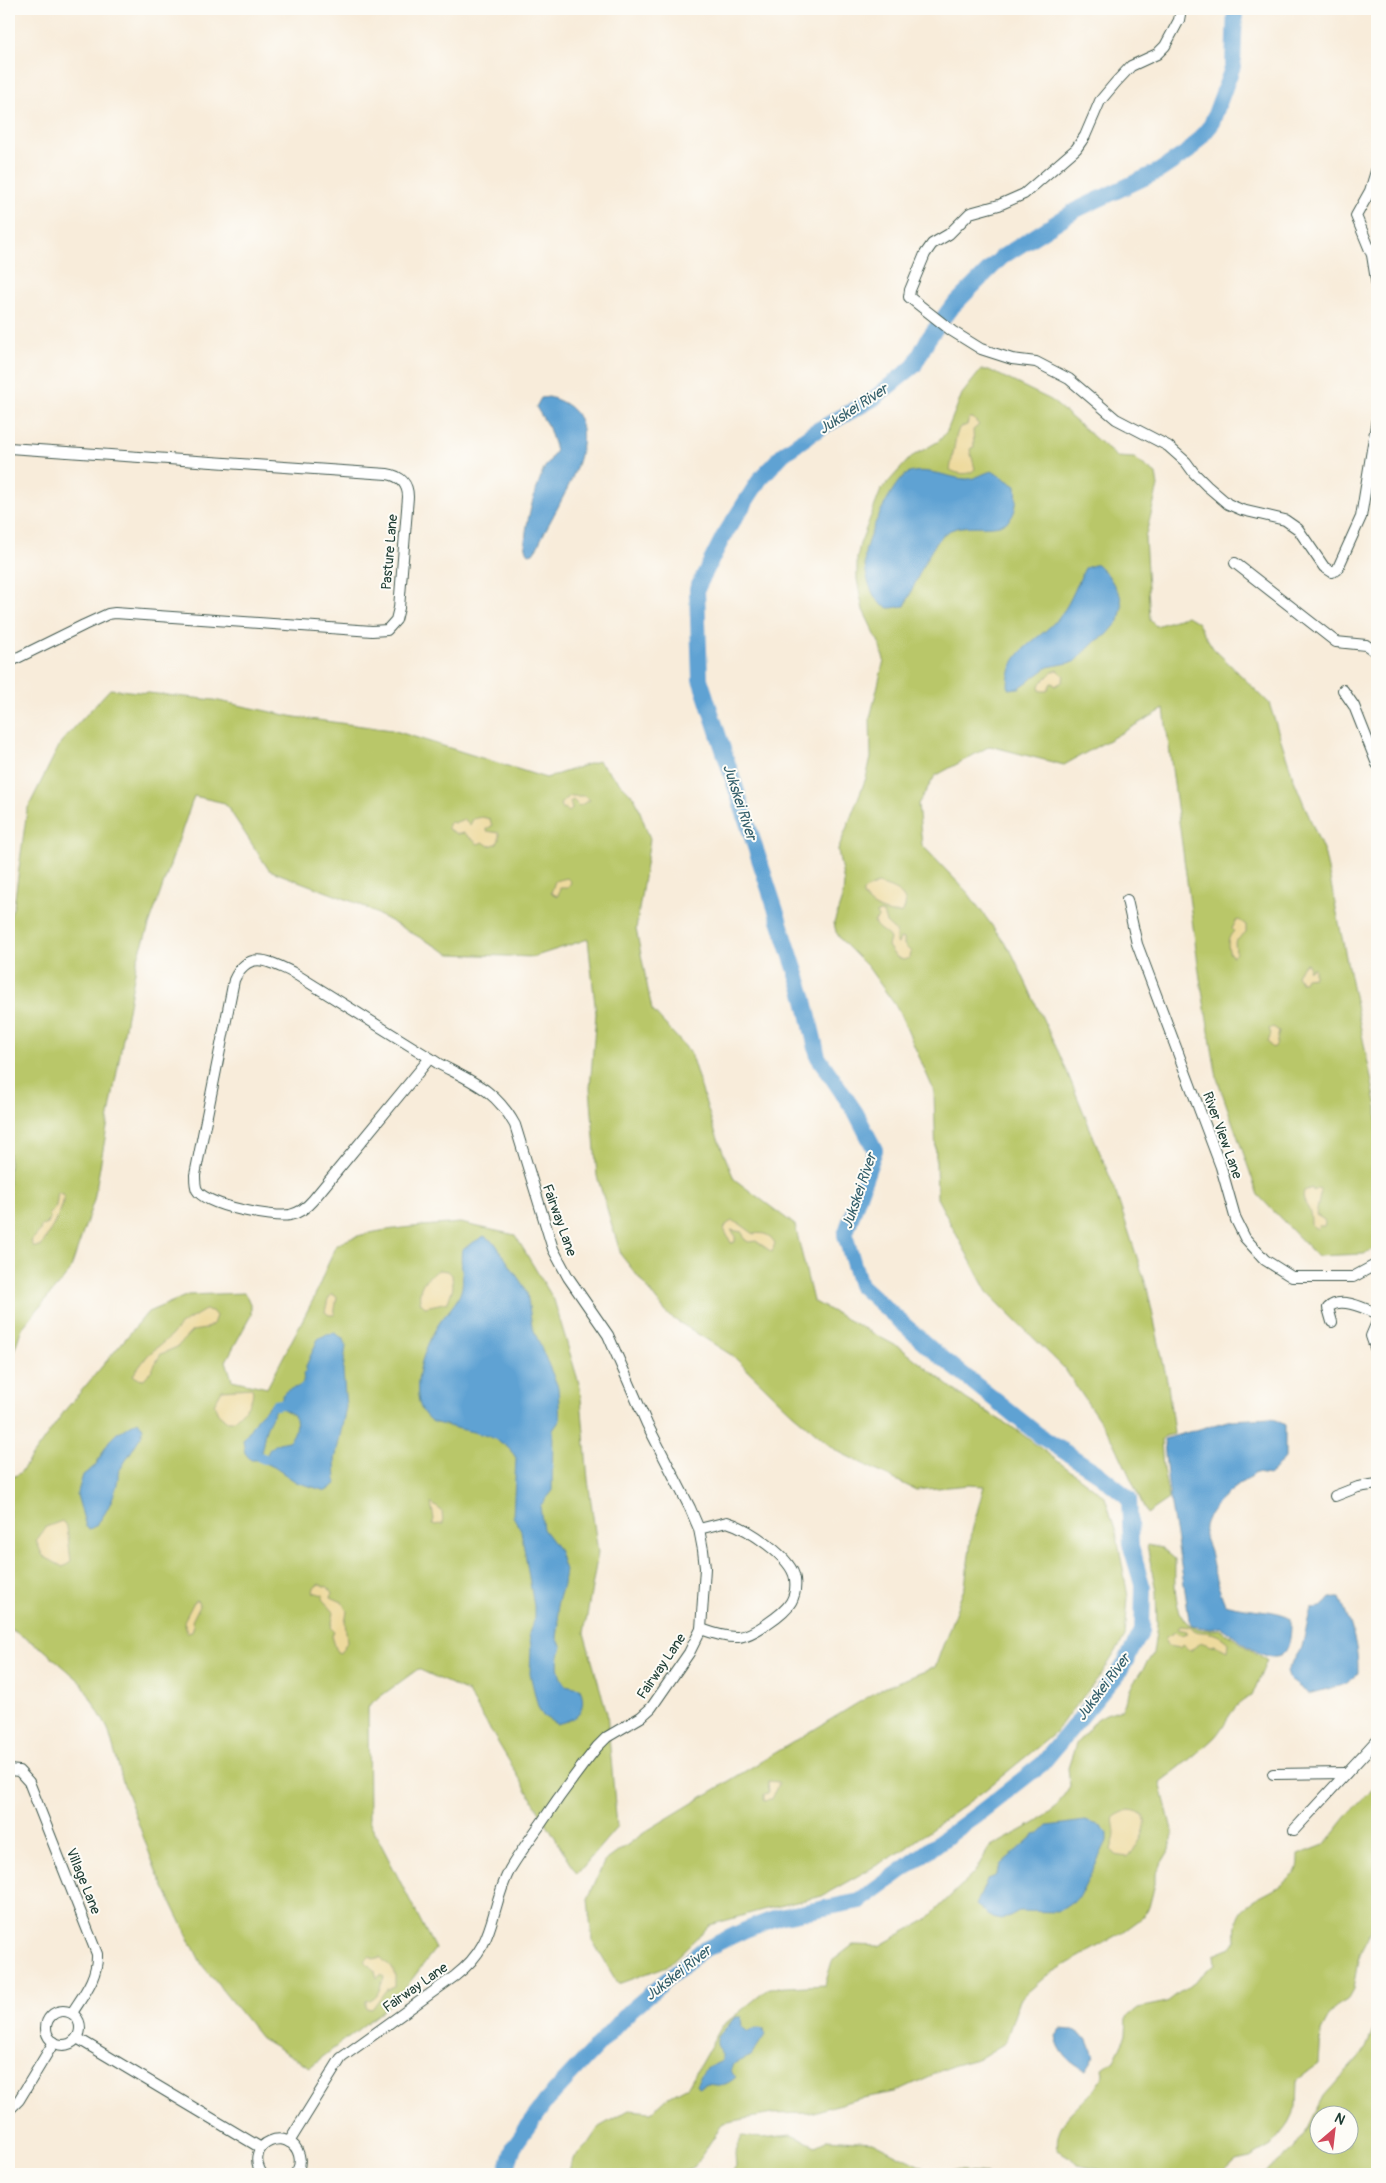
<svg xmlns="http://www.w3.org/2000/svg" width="1386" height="2183" viewBox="0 0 1386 2183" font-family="Pangolin,sans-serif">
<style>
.green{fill:#b9c769;stroke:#6c824e;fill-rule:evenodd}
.sand{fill:#eeda9e;stroke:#868c69}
.water{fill:#5fa2d3;stroke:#3f7084}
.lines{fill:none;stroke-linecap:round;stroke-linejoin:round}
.canal{stroke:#5fa2d3;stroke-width:10}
.river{stroke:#5fa2d3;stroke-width:16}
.minor-casing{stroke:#40574d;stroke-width:12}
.minor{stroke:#fff;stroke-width:10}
.labels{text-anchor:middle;stroke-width:4;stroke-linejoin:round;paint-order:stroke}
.street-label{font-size:14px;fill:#1f3d34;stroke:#fdfcf7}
.water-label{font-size:15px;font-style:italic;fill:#35606c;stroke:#fdfcf7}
</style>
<rect width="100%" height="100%" fill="#fdfcf7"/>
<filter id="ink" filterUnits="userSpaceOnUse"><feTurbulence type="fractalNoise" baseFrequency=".02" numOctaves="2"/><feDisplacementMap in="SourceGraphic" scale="10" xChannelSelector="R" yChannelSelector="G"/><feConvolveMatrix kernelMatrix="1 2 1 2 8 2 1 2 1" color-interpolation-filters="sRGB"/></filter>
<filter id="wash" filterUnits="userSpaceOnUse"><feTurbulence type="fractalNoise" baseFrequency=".0096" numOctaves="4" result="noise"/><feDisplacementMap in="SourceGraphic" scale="20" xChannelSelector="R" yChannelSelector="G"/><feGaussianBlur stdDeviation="1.12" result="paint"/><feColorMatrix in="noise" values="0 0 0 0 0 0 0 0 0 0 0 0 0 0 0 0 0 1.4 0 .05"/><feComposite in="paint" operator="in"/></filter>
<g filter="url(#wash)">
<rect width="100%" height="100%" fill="#f8ecda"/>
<g class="green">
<path d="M 981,370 L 989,370 L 1051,400 L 1117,457 L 1134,458 L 1156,474 L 1158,486 L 1145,538 L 1150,620 L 1156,626 L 1187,616 L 1197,622 L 1213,648 L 1269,703 L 1294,780 L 1325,855 L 1377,1107 L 1377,1247 L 1364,1254 L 1317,1256 L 1258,1195 L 1217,1078 L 1200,979 L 1164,709 L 1064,765 L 990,746 L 935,776 L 918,804 L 922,845 L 968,893 L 1012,953 L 1063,1062 L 1114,1187 L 1147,1288 L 1168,1385 L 1174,1434 L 1165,1436 L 1161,1440 L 1163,1469 L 1169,1499 L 1147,1514 L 1114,1442 L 1064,1368 L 987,1292 L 937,1198 L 934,1091 L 898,1009 L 868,967 L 841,940 L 836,932 L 834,923 L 843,895 L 844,883 L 838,850 L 866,778 L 871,758 L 870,718 L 884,660 L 880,645 L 863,610 L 857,579 L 857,558 L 860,544 L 881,490 L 911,457 L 939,441 L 947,431 L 962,394 Z"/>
<path d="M 110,689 L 214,700 L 295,717 L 392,730 L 546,778 L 598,761 L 635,798 L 650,839 L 636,929 L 652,1010 L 690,1052 L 714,1129 L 734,1179 L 795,1225 L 813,1301 L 902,1349 L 966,1399 L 1018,1431 L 1105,1497 L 1117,1536 L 1128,1597 L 1125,1637 L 1099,1678 L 1070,1712 L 1055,1733 L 985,1790 L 902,1851 L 822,1896 L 762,1910 L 710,1925 L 667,1966 L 618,1984 L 592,1940 L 588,1899 L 604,1862 L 648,1830 L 881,1689 L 935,1667 L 965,1586 L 972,1531 L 984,1486 L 969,1485 L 916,1490 L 837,1451 L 791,1412 L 733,1356 L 669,1316 L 621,1255 L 597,1176 L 590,1088 L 596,1014 L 588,939 L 533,957 L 450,954 L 359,904 L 269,870 L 225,803 L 194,796 L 137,960 L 94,1200 L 70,1271 L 22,1328 L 9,1365 L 9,920 L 14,905 L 27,810 L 61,742 Z"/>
<path d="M 460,1223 L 515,1235 L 554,1300 L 580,1387 L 588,1480 L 598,1553 L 584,1633 L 607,1713 L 617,1827 L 577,1874 L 470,1696 L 468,1692 L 418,1669 L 370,1704 L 368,1708 L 369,1821 L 435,1949 L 397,1999 L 310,2067 L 261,2038 L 202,1965 L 156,1871 L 123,1782 L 108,1729 L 82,1683 L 43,1649 L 9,1628 L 9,1472 L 13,1477 L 20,1473 L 66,1409 L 148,1312 L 188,1295 L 244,1293 L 247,1297 L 251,1306 L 251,1315 L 226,1361 L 232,1380 L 267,1388 L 314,1298 L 335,1247 C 356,1228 430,1226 460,1223 Z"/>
<path d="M 1147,1545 L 1162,1548 L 1175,1559 C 1175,1581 1171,1624 1200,1629 C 1208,1630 1211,1631 1219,1629 L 1267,1660 L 1252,1696 C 1230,1705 1228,1723 1214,1738 C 1197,1754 1179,1768 1160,1782 L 1173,1834 L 1170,1849 L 1155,1874 L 1155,1884 L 1149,1907 L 1142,1918 L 1123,1932 L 1046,1976 L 1020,1999 L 1005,2043 L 980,2058 L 954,2065 L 895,2092 L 857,2099 L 810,2113 L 772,2114 L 723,2123 L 694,2167 L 674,2174 L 568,2174 L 573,2159 L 587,2145 L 599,2127 L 629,2110 L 651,2112 L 669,2096 L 688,2086 L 722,2026 L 769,1988 L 825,1985 L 832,1961 L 853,1945 L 879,1946 L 926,1920 L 974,1873 L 989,1848 L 1035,1823 L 1056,1807 L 1070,1786 L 1068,1768 L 1076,1744 L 1097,1719 L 1106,1714 L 1122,1709 L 1136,1679 L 1153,1654 L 1157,1625 L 1156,1591 Z"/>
<path d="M 1377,1780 L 1377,1920 L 1359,1955 L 1353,1989 L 1347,2000 L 1337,2006 L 1330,2015 L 1321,2032 L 1319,2064 L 1297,2080 L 1296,2107 L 1286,2127 L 1271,2146 L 1250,2158 L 1235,2161 L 1221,2174 L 1122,2174 L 1077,2165 L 1071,2158 L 1058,2150 C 1053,2123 1076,2110 1093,2091 C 1097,2086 1100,2080 1104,2075 L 1103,2068 L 1114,2060 L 1126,2035 L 1127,2017 L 1138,2008 L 1167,2002 L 1215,1965 L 1214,1954 L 1231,1947 L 1236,1940 C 1231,1897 1266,1901 1288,1879 C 1290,1877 1295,1874 1296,1871 C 1298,1867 1298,1860 1298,1855 L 1324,1845 L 1347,1816 L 1370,1792 Z"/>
<path d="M 1377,2023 L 1377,2174 L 1263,2174 L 1294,2148 L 1308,2128 L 1324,2096 L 1367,2048 ZM 1318,2116 L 1348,2116 L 1348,2146 L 1318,2146 Z"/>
<path d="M 791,2135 L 816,2146 L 827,2139 L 872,2142 L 930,2171 L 954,2171 L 987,2174 L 731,2174 L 736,2167 L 735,2153 L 742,2136 L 762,2138 Z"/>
</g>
<g class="sand">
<path d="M 969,418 L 973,418 L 979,425 L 973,430 L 974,447 L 971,448 L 970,450 L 975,469 C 969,476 957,474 950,470 L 956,437 L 959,428 L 967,425 Z"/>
<path d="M 1057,670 L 1064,676 L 1062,682 L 1055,686 L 1053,683 L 1051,683 L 1047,691 L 1040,691 L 1039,685 L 1051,673 Z"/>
<path d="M 570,796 L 585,796 L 590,800 L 579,806 L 573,800 L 570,802 L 572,809 L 569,812 L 565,808 L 562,809 L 560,804 Z"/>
<path d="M 482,817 L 490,819 L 492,826 L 486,829 L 487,831 L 499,833 L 499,840 L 496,844 L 489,846 L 483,842 L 478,844 L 464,833 L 457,834 L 448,829 L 448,824 L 451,822 L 454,823 L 464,819 L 470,825 L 473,819 Z"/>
<path d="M 567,878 L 571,882 L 568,888 L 560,888 L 558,896 L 551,893 L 555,881 Z"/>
<path d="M 877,884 C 892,887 914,896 902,913 C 887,915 872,908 863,896 L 863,891 Z"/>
<path d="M 880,912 L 883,913 L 886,923 L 896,932 L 896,943 L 898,944 L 900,938 L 904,939 L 904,945 L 911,952 L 910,958 L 903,960 L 895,956 L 888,946 L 890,939 C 887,931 877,931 874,922 L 878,918 L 877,913 Z"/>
<path d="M 1239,920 L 1246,925 L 1246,932 L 1235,942 L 1236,953 L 1233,956 L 1230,954 C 1227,945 1227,938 1234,931 L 1232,929 L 1236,921 Z"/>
<path d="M 1307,963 L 1309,966 L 1308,971 L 1312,968 L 1314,968 L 1314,977 L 1306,978 L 1304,982 L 1301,982 L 1297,975 L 1303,965 Z"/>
<path d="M 1273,1027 L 1279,1031 L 1276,1046 L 1272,1048 L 1268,1042 L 1271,1034 L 1269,1029 Z"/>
<path d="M 1312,1188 L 1313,1191 L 1318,1188 L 1321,1190 L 1316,1215 L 1323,1219 L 1325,1222 L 1324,1226 L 1319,1226 L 1317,1229 L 1311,1225 C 1311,1221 1311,1217 1310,1213 C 1308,1205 1301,1202 1304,1191 Z"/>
<path d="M 58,1192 L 64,1195 C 62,1215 50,1229 41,1247 L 33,1247 L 31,1241 L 40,1231 L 41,1226 L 46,1225 L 50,1218 L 49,1215 L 56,1206 Z"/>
<path d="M 732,1221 L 740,1224 L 754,1234 C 764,1232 770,1235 775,1243 L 772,1252 L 756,1241 L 749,1242 L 745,1240 L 742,1232 L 731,1230 L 735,1235 L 735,1242 L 731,1243 L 724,1229 L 727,1224 Z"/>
<path d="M 439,1270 L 448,1271 L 452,1275 L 453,1287 L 448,1302 L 425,1307 L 420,1302 C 418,1286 425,1277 439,1270 Z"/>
<path d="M 332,1294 L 337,1297 L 334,1315 L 329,1315 L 325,1312 L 328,1299 Z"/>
<path d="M 205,1310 L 212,1311 L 216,1316 L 213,1324 L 205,1329 L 192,1331 L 177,1347 L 161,1354 L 151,1371 L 144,1379 L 137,1378 L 133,1375 L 148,1355 L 171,1336 L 180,1325 Z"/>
<path d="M 252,1388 C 256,1401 242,1412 233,1421 L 227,1421 L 218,1413 L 214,1404 L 222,1390 Z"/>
<path d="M 431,1503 L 442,1511 L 443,1524 L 432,1525 L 434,1519 Z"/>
<path d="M 62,1521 L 67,1527 L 71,1562 L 63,1567 L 43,1556 L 36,1541 L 46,1527 Z"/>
<path d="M 319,1584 L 328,1587 L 332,1593 L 331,1597 L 342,1602 L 347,1611 L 345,1622 L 347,1642 L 340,1653 L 337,1652 L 332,1636 L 334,1631 L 331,1628 L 334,1612 L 322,1599 L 323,1595 L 313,1592 L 314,1588 Z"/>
<path d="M 195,1600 L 198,1601 L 200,1605 L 192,1621 L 194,1626 L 192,1632 L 187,1633 L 184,1621 Z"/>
<path d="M 1180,1626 L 1191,1627 C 1196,1634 1202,1631 1210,1633 C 1217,1634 1223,1638 1228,1643 L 1227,1651 L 1215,1645 L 1211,1646 C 1200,1639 1198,1647 1189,1650 L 1183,1645 L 1181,1648 L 1167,1646 L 1165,1640 L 1166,1637 L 1175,1632 L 1181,1635 L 1187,1633 L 1187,1631 L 1178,1629 Z"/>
<path d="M 768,1781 L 779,1782 L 771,1800 L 764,1801 L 764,1794 L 769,1793 Z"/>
<path d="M 1128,1810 C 1160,1811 1140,1844 1128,1857 L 1115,1855 L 1111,1850 C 1112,1845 1115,1839 1115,1834 C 1114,1816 1108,1819 1128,1810 Z"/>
<path d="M 370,1956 L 374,1959 L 380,1957 L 392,1968 L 395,1976 L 395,1987 L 386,1990 L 372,2009 L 366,2008 L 366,2001 C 379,1999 380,1987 384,1977 L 381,1975 L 377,1978 L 375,1971 L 365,1961 Z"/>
</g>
<g class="water">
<path d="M 549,397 C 623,417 554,507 538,546 L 533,553 L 529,554 C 517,543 538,481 545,467 C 549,462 553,456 556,450 L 549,428 L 536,407 L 541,398 Z"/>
<path d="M 992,471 L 1016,486 C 1022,548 975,515 947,532 C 930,543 914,587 905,606 C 900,606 895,608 890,608 C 871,606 863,569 865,553 C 867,537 891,486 904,476 C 920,464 951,479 967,479 C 976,479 983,473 992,471 Z"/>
<path d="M 1097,564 L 1108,575 L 1120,595 L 1122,607 L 1119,621 L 1107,635 L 1096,641 L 1074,662 L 1048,667 L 1019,688 L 1008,689 C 1007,646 1042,642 1062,613 C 1071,602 1078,581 1085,568 Z"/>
<path d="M 484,1236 L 495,1243 L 523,1285 L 527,1293 L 532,1326 L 558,1387 L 560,1420 L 553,1430 L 552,1492 L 540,1506 L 543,1529 L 558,1549 L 565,1570 L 563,1585 L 557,1605 L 559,1623 L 557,1638 L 562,1647 C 556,1660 557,1674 565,1685 L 580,1688 C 588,1710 577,1720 556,1724 L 543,1716 L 538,1707 L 530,1674 L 531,1647 L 529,1633 L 534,1621 L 534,1606 L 521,1531 L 513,1516 L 516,1458 C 502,1433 469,1433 445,1425 C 440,1424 434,1423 430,1420 C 405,1401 423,1348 438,1325 C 445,1314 454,1307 460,1294 C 466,1280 459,1263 462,1249 Z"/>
<path d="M 335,1333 L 344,1339 L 346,1346 L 343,1371 L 346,1407 L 335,1460 L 336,1484 L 326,1491 L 296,1482 L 274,1467 L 264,1463 C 269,1447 271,1444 288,1441 C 296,1435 297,1424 294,1415 L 281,1408 C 281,1403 281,1396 285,1392 C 293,1385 306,1391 303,1373 L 306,1371 L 306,1366 L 318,1339 L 327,1334 Z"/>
<path d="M 273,1402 L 276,1402 C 276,1412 269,1420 266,1429 C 263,1439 263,1450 258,1460 L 251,1460 L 245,1453 L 243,1440 L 257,1418 Z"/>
<path d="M 1272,1418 L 1285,1425 L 1285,1458 L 1270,1475 L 1255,1473 C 1239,1485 1209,1505 1204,1526 C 1202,1537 1210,1546 1211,1556 C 1214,1574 1218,1587 1225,1604 C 1244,1610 1277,1609 1291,1618 C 1293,1687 1252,1648 1220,1627 L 1211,1629 L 1193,1626 L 1189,1620 C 1182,1560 1167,1500 1164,1439 L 1231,1420 Z"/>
<path d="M 138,1421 L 143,1428 L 142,1434 L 118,1473 C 120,1486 103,1526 89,1529 L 86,1527 L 77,1495 L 83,1475 L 95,1466 L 109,1441 L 117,1433 Z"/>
<path d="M 1331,1598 L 1340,1598 C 1350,1621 1359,1647 1358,1673 L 1346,1684 L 1309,1694 L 1290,1680 L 1287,1671 L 1302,1647 L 1311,1608 L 1321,1607 Z"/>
<path d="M 1085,1821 L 1102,1826 L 1107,1834 L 1107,1841 L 1080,1896 L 1057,1912 L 1019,1911 L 1002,1920 L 992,1918 L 976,1905 L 987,1880 L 995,1877 L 1001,1864 L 1034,1835 L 1040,1834 L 1048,1826 Z"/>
<path d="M 735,2017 L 741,2017 L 742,2027 L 748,2032 L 756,2028 L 763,2029 L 765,2035 L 751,2056 L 734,2064 L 731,2072 L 736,2077 C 718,2093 713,2079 698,2087 L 696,2084 L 705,2069 L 722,2061 L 722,2054 L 716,2045 L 718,2037 Z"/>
<path d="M 1061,2029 L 1072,2030 L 1088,2040 L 1094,2056 L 1085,2070 C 1071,2065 1058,2051 1056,2036 Z"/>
</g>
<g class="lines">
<g class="canal">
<path d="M 276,1405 L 281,1404"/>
<path d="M 260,1457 L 265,1459"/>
</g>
<path class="river" d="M 505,2174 L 514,2146 L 546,2101 L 631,2010 L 701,1951 L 745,1930 L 779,1917 L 860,1901 L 978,1814 L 1042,1764 L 1122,1668 L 1142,1631 L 1143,1588 L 1131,1547 L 1129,1498 L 1096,1472 L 1040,1436 L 930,1348 L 860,1285 L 845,1235 L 875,1150 L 856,1113 L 818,1057 L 804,996 L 700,679 L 697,589 L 723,537 L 760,479 L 783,454 L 814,432 L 873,399 L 914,366 L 928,339 L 949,310 L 1002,257 L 1076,210 L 1159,171 L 1189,151 L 1211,125 L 1233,66 L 1235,9"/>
</g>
</g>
<g filter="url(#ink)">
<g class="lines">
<g class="minor-casing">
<g id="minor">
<path d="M 1181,9 L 1179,20 L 1165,46 L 1157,54 L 1131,66 L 1116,82 L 1100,101 L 1085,136 L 1076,149 L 1024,194 L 999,205 L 970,213 L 949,234 L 932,244 L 925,254 L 910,290 L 909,297 L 952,331 L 981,349 L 1012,359 L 1036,362 L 1069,379 L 1116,419 L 1168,446 L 1186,462 L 1194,473 L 1207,486 L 1228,504 L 1242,510 L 1285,520 L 1298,529 L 1324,567 L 1332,572 L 1337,570 L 1361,517 L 1377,419"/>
<path d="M 1377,168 L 1370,191 L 1356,216 L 1372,255 L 1377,286"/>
<path d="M 9,448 L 387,474 C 400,476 408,483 408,497 L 399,608 L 396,620 L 387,630 L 372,631 L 115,613 L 108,614 L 84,625 L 9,662"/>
<path d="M 1235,563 L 1336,642 L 1366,645 L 1377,653"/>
<path d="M 1343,690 L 1354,706 L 1377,764"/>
<path d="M 1127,900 L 1137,944 L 1221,1167 L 1236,1220 L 1245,1238 L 1265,1260 L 1292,1277 L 1353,1277 L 1377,1264"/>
<path d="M 1332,1322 L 1328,1308 C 1340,1296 1364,1308 1377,1314"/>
<path d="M 1377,1322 L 1371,1336 L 1377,1353"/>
<path d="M 1335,1496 L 1358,1487 L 1377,1484"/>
<path d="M 699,1529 L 727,1522 C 747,1528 792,1557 795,1579 C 796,1587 795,1595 791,1602 C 784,1614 752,1636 738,1637 C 726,1638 712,1633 701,1629"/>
<path d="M 9,1770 L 19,1771 L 29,1782 L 97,1954 C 98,1977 84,1994 72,2013"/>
<path d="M 1273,1774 L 1346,1773"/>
<path d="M 1294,1830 L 1377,1740"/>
<circle cx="63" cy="2028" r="17"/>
<path d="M 77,2038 L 261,2148"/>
<path d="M 9,2110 L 19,2100 L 54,2042"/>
<path d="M 289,2142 L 341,2058 L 455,1976 C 498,1943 488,1912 510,1869 C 519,1854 530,1839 540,1825 C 558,1798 577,1772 597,1747 L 607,1737 L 641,1717 L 651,1708 L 689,1653 L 701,1629 L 705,1568 L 703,1550 L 699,1529 L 690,1508 L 647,1424 L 608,1335 L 568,1277 L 553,1249 L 515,1125 C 496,1090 473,1082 439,1064 L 430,1058 L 292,972 C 269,961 248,949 234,980 L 195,1175 C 195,1180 195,1186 197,1190 C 206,1206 273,1218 290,1215 C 299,1213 307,1207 313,1200 L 430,1058"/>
<path d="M 262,2174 C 242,2142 291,2125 299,2155 C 301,2162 299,2169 295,2174"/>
</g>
</g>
<use href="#minor" class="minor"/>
</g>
</g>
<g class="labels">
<g class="street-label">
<text transform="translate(389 552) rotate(-85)" y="5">Pasture Lane</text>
<text transform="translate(1223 1135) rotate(70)" y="5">River View Lane</text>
<text transform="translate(560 1220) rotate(70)" y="5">Fairway Lane</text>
<text transform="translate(661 1666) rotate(-56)" y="5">Fairway Lane</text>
<text transform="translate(84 1881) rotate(68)" y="5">Village Lane</text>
<text transform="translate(415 1987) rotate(-35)" y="5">Fairway Lane</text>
</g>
<g class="water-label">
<text transform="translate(853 409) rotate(-33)" y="5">Jukskei River</text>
<text transform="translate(740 802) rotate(72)" y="5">Jukskei River</text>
<text transform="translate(859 1191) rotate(-71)" y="5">Jukskei River</text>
<text transform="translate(1103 1687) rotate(-53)" y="5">Jukskei River</text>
<text transform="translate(678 1973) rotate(-38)" y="5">Jukskei River</text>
</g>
</g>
<rect width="1386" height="2183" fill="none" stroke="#fdfcf7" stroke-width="30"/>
<g transform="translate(1334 2130) rotate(28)"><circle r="24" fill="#fdfcf7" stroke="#a4b0a9"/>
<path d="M0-4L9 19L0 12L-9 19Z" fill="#d1495b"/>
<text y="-8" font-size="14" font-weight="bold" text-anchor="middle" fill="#1f3d34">N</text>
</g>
</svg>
